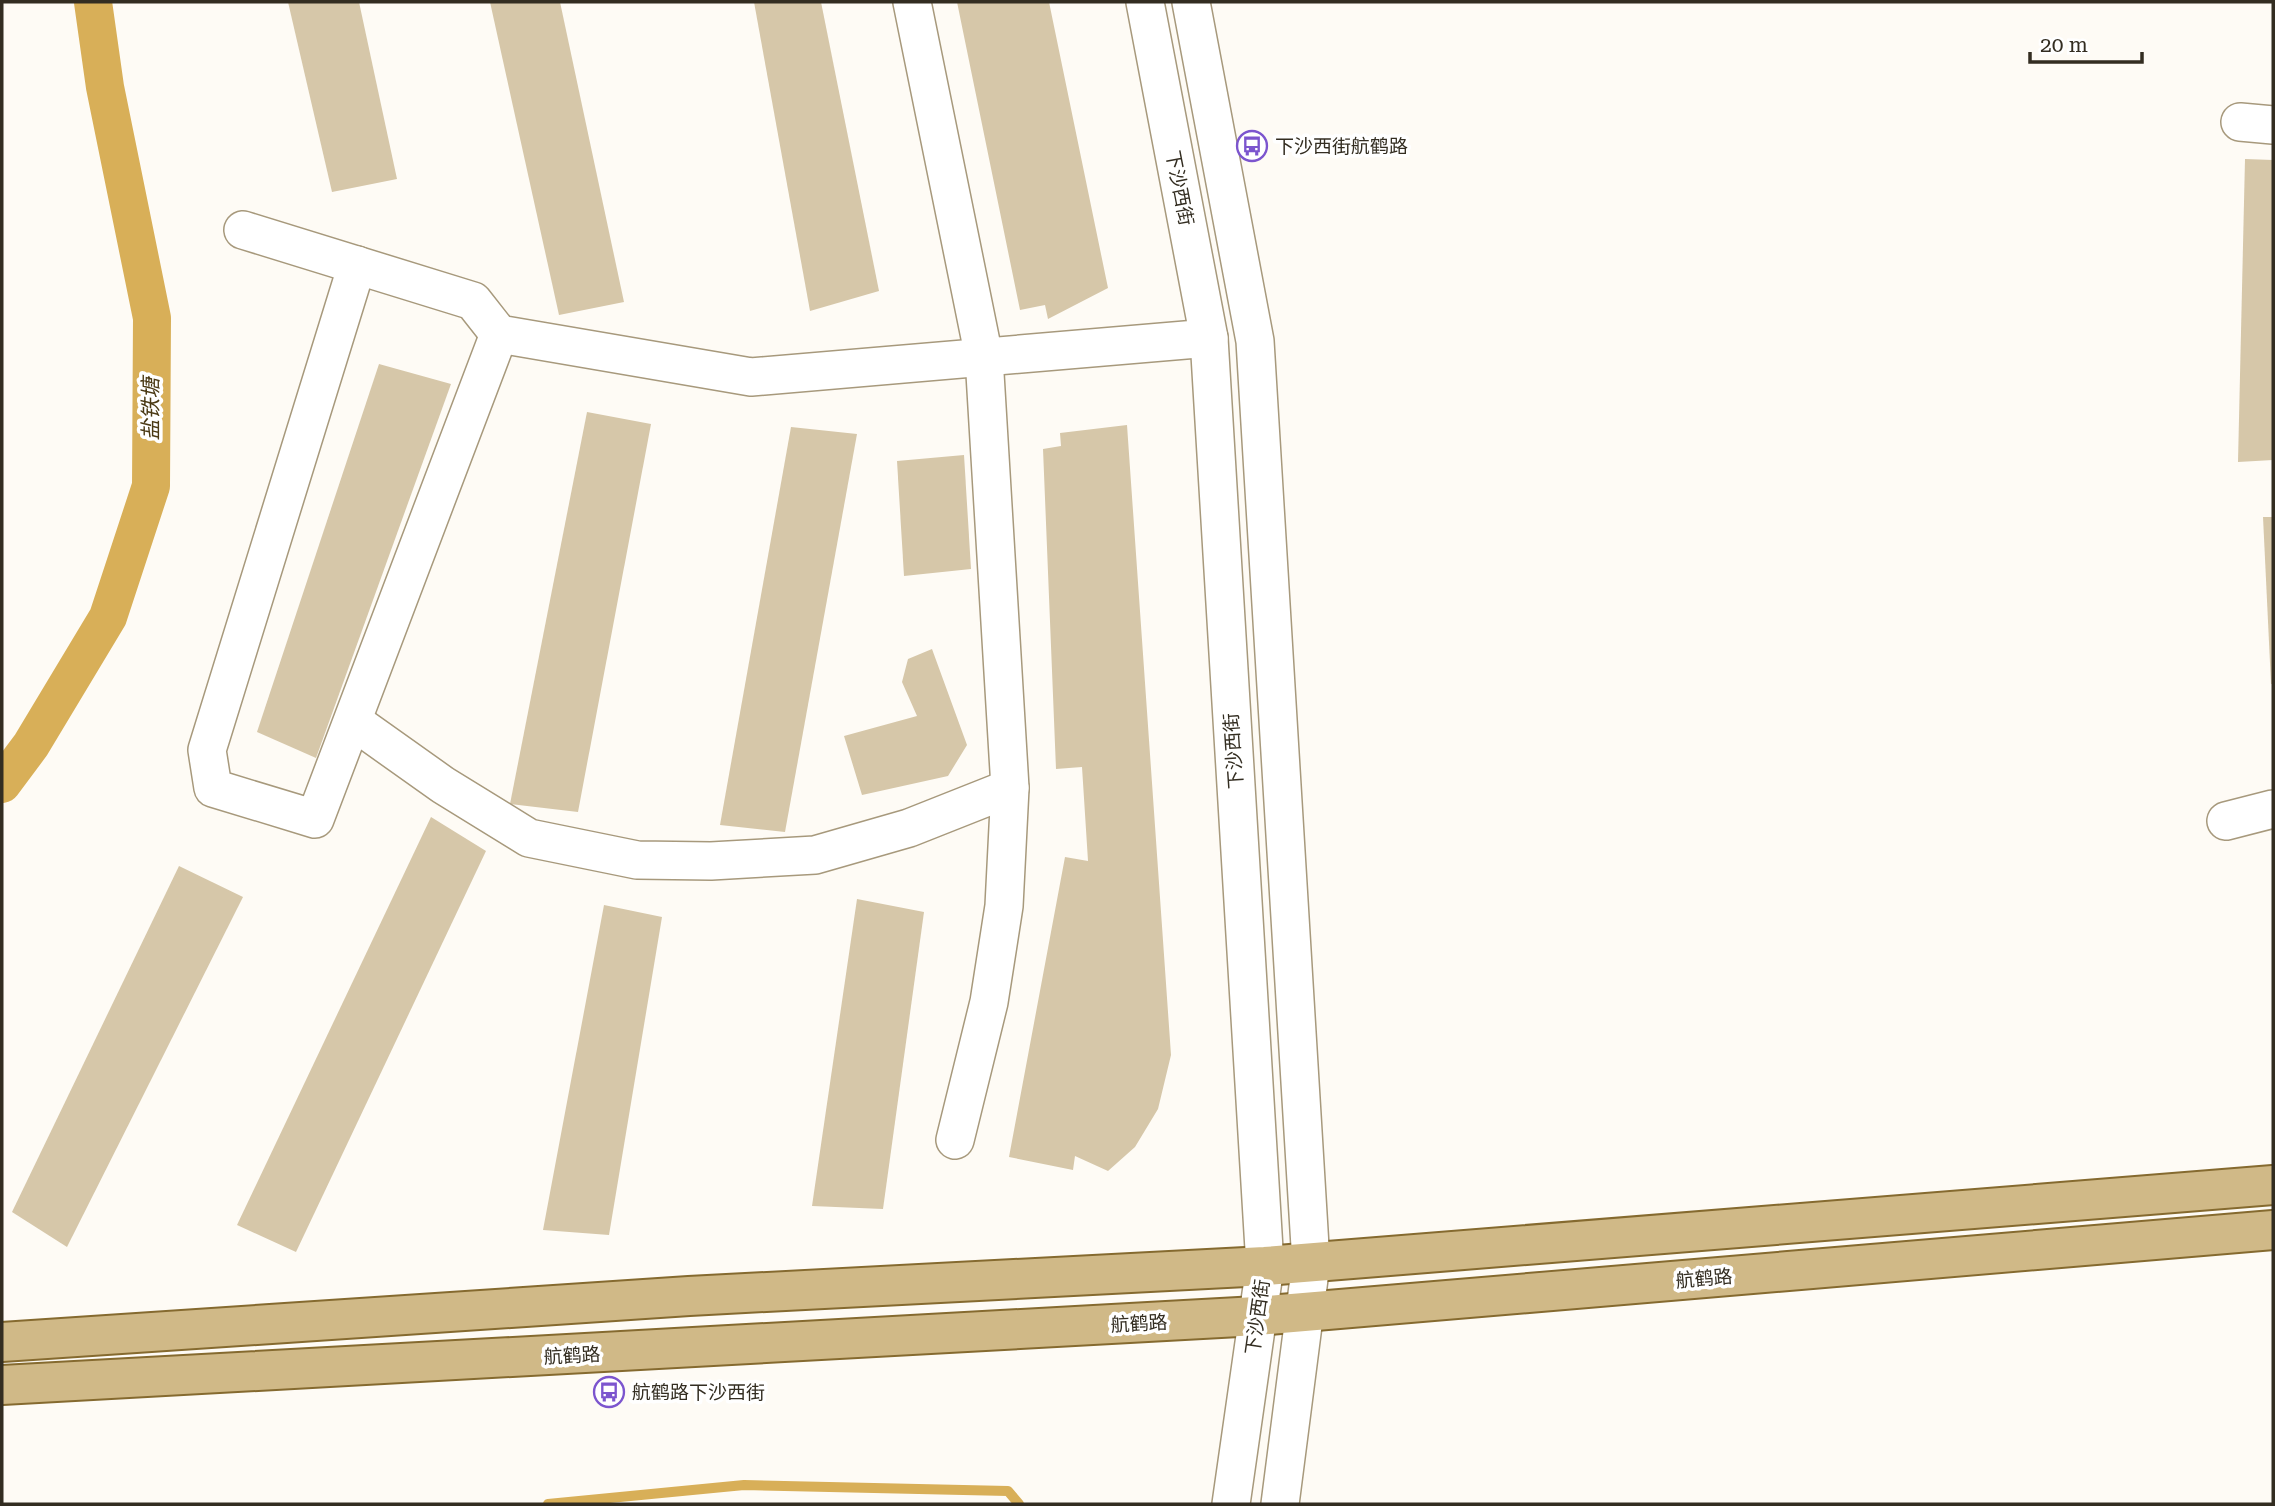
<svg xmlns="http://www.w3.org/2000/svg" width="2275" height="1506" viewBox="0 0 2275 1506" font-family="'Roboto Serif','Noto Sans SC',serif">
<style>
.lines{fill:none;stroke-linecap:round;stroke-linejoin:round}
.stream{stroke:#d8af58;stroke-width:10}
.canal{stroke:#d8af58;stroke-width:38}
.building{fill:#d6c7a9}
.minor-casing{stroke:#a7997c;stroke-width:40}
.major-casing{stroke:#856a2f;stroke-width:42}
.minor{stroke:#fff;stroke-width:37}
.major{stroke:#d0b987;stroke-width:38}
.labels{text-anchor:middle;stroke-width:7;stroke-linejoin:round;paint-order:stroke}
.poi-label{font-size:19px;fill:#332d21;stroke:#fff;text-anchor:start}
.street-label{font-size:19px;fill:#332d21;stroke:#fff}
.water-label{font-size:21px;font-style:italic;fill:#4a3914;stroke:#fff}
</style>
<rect width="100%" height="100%" fill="#fefbf5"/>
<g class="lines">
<path class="stream" d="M 548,1504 L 744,1485 L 1008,1491 L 1019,1504"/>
<path class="canal" d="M 2,784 L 31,745 L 108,617 L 151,486 L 152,318 L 105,87 L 93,2"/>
</g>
<g class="building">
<path d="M 288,2 L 359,2 L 397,179 L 332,192 Z"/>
<path d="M 490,2 L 560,2 L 624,302 L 559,315 Z"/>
<path d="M 754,2 L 821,2 L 879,291 L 810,311 Z"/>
<path d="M 957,2 L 1049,2 L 1108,288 L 1048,319 L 1045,305 L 1020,310 Z"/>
<path d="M 2245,159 L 2273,160 L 2273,460 L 2238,462 Z"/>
<path d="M 379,364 L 451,384 L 316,758 L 257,732 Z"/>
<path d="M 587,412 L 651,424 L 578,812 L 510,804 Z"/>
<path d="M 1127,425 L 1171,1055 L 1158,1109 L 1135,1147 L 1108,1171 L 1075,1156 L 1073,1170 L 1009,1157 L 1065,857 L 1088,861 L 1082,767 L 1056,769 L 1043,449 L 1061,446 L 1060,433 Z"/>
<path d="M 791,427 L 857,434 L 785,832 L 720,825 Z"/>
<path d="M 964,455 L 971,569 L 904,576 L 897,461 Z"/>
<path d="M 2263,517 L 2273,517 L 2273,684 L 2271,684 Z"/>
<path d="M 932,649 L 967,745 L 948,776 L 862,795 L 844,736 L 917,716 L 902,682 L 908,659 Z"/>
<path d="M 431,817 L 486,851 L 296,1252 L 237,1225 Z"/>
<path d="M 179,866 L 243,897 L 67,1247 L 12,1212 Z"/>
<path d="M 857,899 L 924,912 L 883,1209 L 812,1206 Z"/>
<path d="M 604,905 L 662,917 L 609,1235 L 543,1230 Z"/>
</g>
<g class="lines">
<g class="minor-casing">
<g id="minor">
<path d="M 912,2 L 984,357 L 1010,788 L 1004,906 L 989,1002 L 955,1140"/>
<path d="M 1145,2 L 1209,338 L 1265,1266 L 1231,1504"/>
<path d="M 1191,2 L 1255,341 L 1311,1263 L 1280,1504"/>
<path d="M 2240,122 L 2273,125"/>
<path d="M 243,230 L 473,301 L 499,334 L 751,377 L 1209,338"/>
<path d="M 357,265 L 207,750 L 213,788 L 315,819 L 499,334"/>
<path d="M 353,721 L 443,785 L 529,838 L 637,860 L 711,861 L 815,855 L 909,828 L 1010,788"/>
<path d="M 2226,821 L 2273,809"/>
</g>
</g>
<g class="major-casing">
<g id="major">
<path d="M 2,1342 L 689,1296 L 1265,1266 L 2273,1185"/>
<path d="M 2,1385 L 1257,1316 L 2273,1230"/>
</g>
</g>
<use href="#minor" class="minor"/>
<use href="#major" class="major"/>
</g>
<defs>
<g id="bus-ring" transform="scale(1.575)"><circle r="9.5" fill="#fff" stroke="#7c55ce" stroke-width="1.5"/><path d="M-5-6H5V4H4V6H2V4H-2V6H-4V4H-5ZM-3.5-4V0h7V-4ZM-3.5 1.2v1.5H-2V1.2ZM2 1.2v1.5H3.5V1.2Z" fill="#7c55ce"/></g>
</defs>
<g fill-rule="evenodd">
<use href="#bus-ring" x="1252" y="146"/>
<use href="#bus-ring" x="609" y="1392"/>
</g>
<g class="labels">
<g class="poi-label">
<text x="1275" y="153">下沙西街航鹤路</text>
<text x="632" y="1399">航鹤路下沙西街</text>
</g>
<g class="street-label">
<text transform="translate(1180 188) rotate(79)" y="7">下沙西街</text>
<text transform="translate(1233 751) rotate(-94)" y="7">下沙西街</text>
<text transform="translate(1704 1278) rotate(-5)" y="7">航鹤路</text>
<text transform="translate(1257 1317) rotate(-82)" y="7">下沙西街</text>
<text transform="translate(1139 1323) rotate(-3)" y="7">航鹤路</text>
<text transform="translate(572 1355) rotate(-3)" y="7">航鹤路</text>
</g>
<g class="water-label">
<text transform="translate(151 409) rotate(-90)" y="7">盐铁塘</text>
</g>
</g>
<rect width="2275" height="1506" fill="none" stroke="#332d21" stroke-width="7"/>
<path d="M2030 52v10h112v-10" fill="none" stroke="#332d21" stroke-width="3.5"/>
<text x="2040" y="52" font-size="21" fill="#332d21" stroke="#ffffff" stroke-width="5" paint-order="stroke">20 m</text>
</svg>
